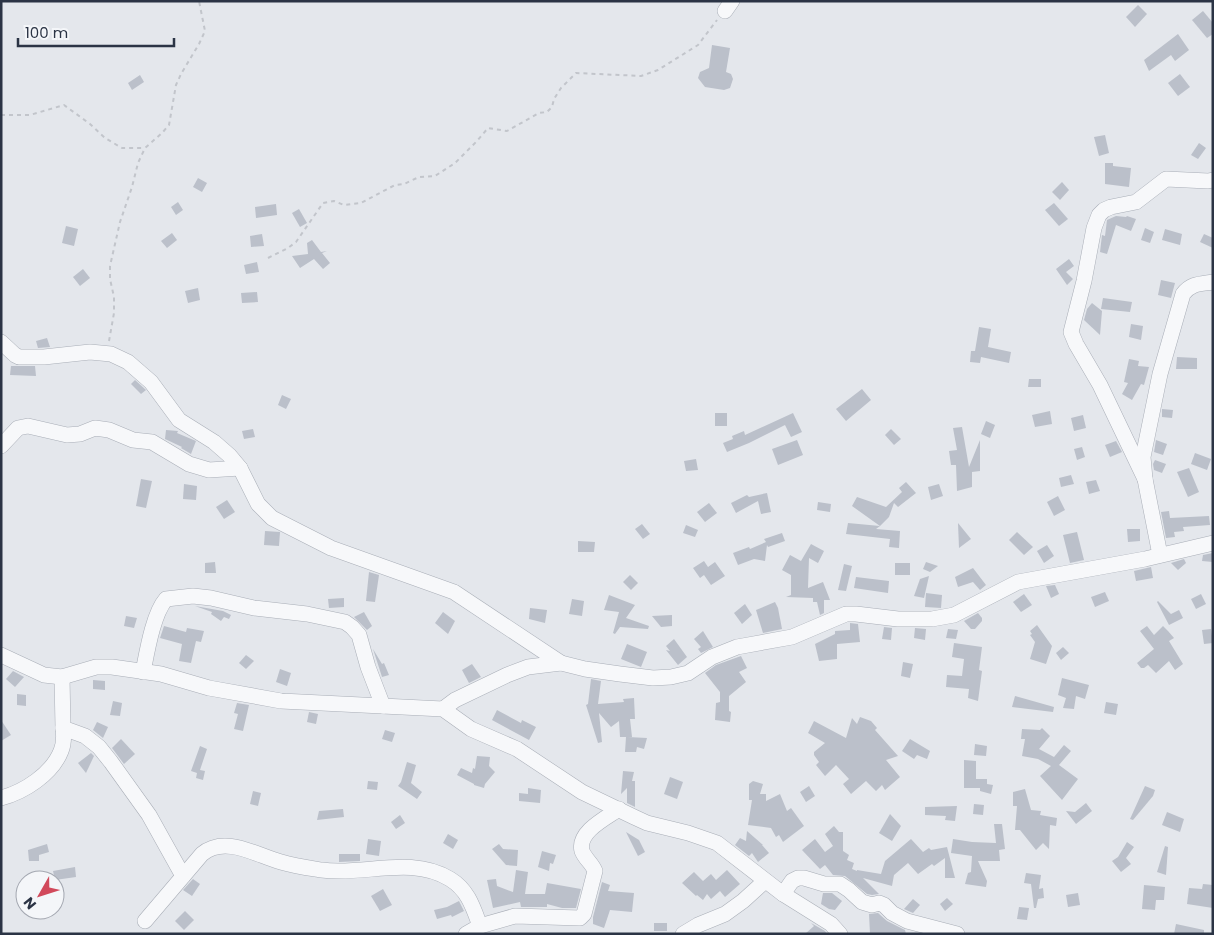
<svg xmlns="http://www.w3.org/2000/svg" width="1214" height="935" viewBox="0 0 1214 935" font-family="Poppins,sans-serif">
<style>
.building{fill:#bbc0ca}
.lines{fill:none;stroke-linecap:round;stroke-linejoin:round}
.minor-casing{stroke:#a9aeb7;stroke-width:16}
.path{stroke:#c2c5cb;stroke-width:2;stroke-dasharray:4 4;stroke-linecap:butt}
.minor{stroke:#f7f8fa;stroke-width:15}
</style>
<rect width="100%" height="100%" fill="#e4e7ec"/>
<g class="building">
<path d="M 1138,5 L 1147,14 L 1135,27 L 1126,17 Z"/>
<path d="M 1203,11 L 1213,23 L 1213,34 L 1207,38 L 1192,20 Z"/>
<path d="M 1178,34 L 1189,50 L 1175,61 L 1171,55 L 1149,71 L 1144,60 Z"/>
<path d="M 712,45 L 730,48 L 726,72 L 731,74 L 733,79 L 730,88 L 724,90 L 705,87 L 698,78 L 700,72 L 709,68 Z"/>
<path d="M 1180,74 L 1190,87 L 1178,96 L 1168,83 Z"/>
<path d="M 140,75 L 144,82 L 132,90 L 128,83 Z"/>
<path d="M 1105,135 L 1109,153 L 1099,156 L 1094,137 Z"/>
<path d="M 1199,143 L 1206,148 L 1198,159 L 1191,155 Z"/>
<path d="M 1105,163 L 1113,163 L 1113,166 L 1131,168 L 1129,187 L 1105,184 Z"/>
<path d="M 198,178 L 207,183 L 202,192 L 193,187 Z"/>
<path d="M 1062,182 L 1069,190 L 1060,200 L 1052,192 Z"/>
<path d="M 178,202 L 183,210 L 176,215 L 171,207 Z"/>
<path d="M 1054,203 L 1068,219 L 1059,226 L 1045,210 Z"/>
<path d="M 276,204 L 277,215 L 256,218 L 255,207 Z"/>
<path d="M 299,209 L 307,223 L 300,227 L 292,213 Z"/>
<path d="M 1116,216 L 1126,217 L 1127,216 L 1136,219 L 1131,231 L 1116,225 L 1107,254 L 1100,252 L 1102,235 L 1105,236 L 1107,220 Z"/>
<path d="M 66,226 L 78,229 L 74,246 L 62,243 Z"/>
<path d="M 1145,228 L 1154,232 L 1150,243 L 1141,240 Z"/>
<path d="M 1165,229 L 1182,234 L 1180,245 L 1162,240 Z"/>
<path d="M 172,233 L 177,240 L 167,248 L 161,241 Z"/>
<path d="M 262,234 L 264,246 L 251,247 L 250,236 Z"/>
<path d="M 1204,234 L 1213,238 L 1213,248 L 1200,242 Z"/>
<path d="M 312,240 L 321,252 L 327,251 L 322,253 L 330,263 L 323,269 L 314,259 L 300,268 L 292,256 L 308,254 L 307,243 Z"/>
<path d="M 1069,259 L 1074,266 L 1066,272 L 1073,279 L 1067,285 L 1056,269 Z"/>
<path d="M 257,262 L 259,272 L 246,274 L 244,265 Z"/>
<path d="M 83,269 L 90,278 L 80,286 L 73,277 Z"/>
<path d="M 1161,280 L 1175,283 L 1171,298 L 1158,295 Z"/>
<path d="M 198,288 L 200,300 L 188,303 L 185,291 Z"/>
<path d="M 257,292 L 258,302 L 242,303 L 241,293 Z"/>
<path d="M 1103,298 L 1132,302 L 1130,312 L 1101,309 Z"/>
<path d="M 1092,303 L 1102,311 L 1100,335 L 1084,320 L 1087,309 Z"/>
<path d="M 1131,324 L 1143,326 L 1141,340 L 1129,337 Z"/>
<path d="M 979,327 L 991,329 L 988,347 L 1011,352 L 1009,363 L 981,357 L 980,363 L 970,362 L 971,351 L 975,351 Z"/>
<path d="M 47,338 L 50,347 L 38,348 L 36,341 Z"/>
<path d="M 1177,357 L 1197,358 L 1197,369 L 1176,369 Z"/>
<path d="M 1129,359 L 1139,361 L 1138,366 L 1149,367 L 1144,385 L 1141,384 L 1132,400 L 1122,394 L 1128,383 L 1124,382 Z"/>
<path d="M 11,366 L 35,366 L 36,376 L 10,375 Z"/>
<path d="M 1029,379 L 1041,379 L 1041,387 L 1028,387 Z"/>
<path d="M 135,380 L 146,390 L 141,394 L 131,384 Z"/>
<path d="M 862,389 L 871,400 L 846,421 L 836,409 Z"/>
<path d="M 282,395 L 291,399 L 286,409 L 278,405 Z"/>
<path d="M 1162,409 L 1173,410 L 1172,418 L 1162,417 Z"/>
<path d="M 1050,411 L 1052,424 L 1035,427 L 1032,415 Z"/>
<rect x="715" y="413" width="12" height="13"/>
<path d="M 793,413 L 802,432 L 791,437 L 785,425 L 749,443 L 727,452 L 723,443 L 733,439 L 732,436 L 744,431 L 745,435 Z"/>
<path d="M 1083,415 L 1086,428 L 1074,431 L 1071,418 Z"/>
<path d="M 986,421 L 995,425 L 990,438 L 981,434 Z"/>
<path d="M 962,427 L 969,467 L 980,440 L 980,471 L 972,472 L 972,487 L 957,491 L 956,465 L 951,465 L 949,451 L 957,450 L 953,428 Z"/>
<path d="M 253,429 L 255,437 L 244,439 L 242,431 Z"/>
<path d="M 891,429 L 901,439 L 894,445 L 885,435 Z"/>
<path d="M 166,430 L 178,431 L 177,433 L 196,441 L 191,454 L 181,448 L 182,447 L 165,439 Z"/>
<path d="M 797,440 L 803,455 L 778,465 L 772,449 Z"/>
<path d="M 1156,440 L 1167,444 L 1163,455 L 1154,452 Z"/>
<path d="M 1116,441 L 1122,452 L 1110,457 L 1105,445 Z"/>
<path d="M 1082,447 L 1085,457 L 1077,460 L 1074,449 Z"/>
<path d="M 1195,453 L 1211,459 L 1207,470 L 1191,464 Z"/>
<path d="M 696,459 L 698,470 L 686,471 L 684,461 Z"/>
<path d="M 1155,460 L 1166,464 L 1162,473 L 1154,470 L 1153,464 Z"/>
<path d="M 1189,468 L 1199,492 L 1188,497 L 1177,472 Z"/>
<path d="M 1071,475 L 1074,484 L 1061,487 L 1059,478 Z"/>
<path d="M 141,479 L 152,481 L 146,508 L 136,506 Z"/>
<path d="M 1096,480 L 1100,491 L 1089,494 L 1086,482 Z"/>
<path d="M 906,482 L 916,493 L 898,507 L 894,503 L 889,517 L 880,526 L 852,506 L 857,497 L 886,507 L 902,492 L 899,488 Z"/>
<path d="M 184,484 L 197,486 L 196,500 L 183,499 Z"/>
<path d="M 939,484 L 943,496 L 931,500 L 928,487 Z"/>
<path d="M 767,493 L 771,512 L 761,514 L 758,501 L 736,513 L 731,503 L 747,495 L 749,497 Z"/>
<path d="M 1058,496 L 1065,510 L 1054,516 L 1047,502 Z"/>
<path d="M 227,500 L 235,512 L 224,519 L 216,507 Z"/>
<path d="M 818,502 L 831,504 L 830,512 L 817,510 Z"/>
<path d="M 709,503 L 717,513 L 705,522 L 697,512 Z"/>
<path d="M 1169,511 L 1170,518 L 1209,516 L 1210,525 L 1183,527 L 1184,531 L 1174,532 L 1175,537 L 1166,538 L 1161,512 Z"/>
<path d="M 848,523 L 880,526 L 876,529 L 900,531 L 899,548 L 889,547 L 890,539 L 846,534 Z"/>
<path d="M 958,523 L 971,539 L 959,548 Z"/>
<path d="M 642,524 L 650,534 L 643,539 L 635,529 Z"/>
<path d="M 686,525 L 698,530 L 695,537 L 683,533 Z"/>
<path d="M 1127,529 L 1140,529 L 1140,541 L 1128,542 Z"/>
<path d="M 265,531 L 280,532 L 279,546 L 264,545 Z"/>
<path d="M 1017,532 L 1033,547 L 1024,555 L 1009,540 Z"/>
<path d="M 1077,532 L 1084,560 L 1070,563 L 1063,535 Z"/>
<path d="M 782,533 L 785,541 L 768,547 L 767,545 L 765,561 L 754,559 L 738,565 L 733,553 L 749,547 L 750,549 L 766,542 L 764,539 Z"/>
<path d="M 578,541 L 595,542 L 594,552 L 578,552 Z"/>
<path d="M 811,544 L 824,551 L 818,563 L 809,558 L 808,588 L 823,582 L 830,600 L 824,600 L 824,613 L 820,615 L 817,602 L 813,602 L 813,598 L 786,597 L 791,595 L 791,575 L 782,570 L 790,555 L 801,561 Z"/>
<path d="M 1047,545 L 1054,556 L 1044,563 L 1037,551 Z"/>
<path d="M 1213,553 L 1213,562 L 1202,561 L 1203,555 Z"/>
<path d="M 1184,559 L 1186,563 L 1178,570 L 1171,563 Z"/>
<path d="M 704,561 L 708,567 L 715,562 L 725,576 L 711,585 L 704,575 L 700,578 L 693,568 Z"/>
<path d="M 215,562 L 216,573 L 205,573 L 205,563 Z"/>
<path d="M 926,562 L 938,566 L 930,572 L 923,569 Z"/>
<rect x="895" y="563" width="15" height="12"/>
<path d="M 844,564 L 852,566 L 846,591 L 838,590 Z"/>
<path d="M 1151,567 L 1153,578 L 1136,581 L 1134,571 Z"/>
<path d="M 973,568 L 986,585 L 980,590 L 973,582 L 958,587 L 955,577 Z"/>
<path d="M 369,572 L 379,575 L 375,602 L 366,601 Z"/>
<path d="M 630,575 L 638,583 L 631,590 L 623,582 Z"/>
<path d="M 929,576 L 924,598 L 914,596 L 920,579 Z"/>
<path d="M 856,577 L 889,581 L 888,593 L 854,588 Z"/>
<path d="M 1055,585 L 1059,594 L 1051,598 L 1046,586 Z"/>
<path d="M 1105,592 L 1109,601 L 1095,607 L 1091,597 Z"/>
<path d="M 926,593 L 942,595 L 941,608 L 925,607 Z"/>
<path d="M 1024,594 L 1032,605 L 1021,612 L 1013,602 Z"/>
<path d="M 1201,594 L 1206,604 L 1196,609 L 1191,599 Z"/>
<path d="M 609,595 L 635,605 L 626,618 L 649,626 L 648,629 L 620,627 L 615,634 L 613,633 L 619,612 L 604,610 Z"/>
<path d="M 344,598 L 344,607 L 329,608 L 328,599 Z"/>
<path d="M 572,599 L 584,601 L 582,616 L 569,614 Z"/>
<path d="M 1158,601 L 1171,614 L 1179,610 L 1183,618 L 1169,625 L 1157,602 Z"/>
<path d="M 775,602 L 778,608 L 782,629 L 763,633 L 756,610 Z"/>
<path d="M 745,604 L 752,615 L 742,624 L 734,613 Z"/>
<path d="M 195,606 L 223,611 L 231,615 L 229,619 L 224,617 L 221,621 L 211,614 L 212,612 Z"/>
<path d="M 530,608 L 547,610 L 545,623 L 529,619 Z"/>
<path d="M 364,612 L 372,626 L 367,630 L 354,617 Z"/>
<path d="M 443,612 L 455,621 L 448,634 L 435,623 Z"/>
<path d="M 978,613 L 982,618 L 982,621 L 975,629 L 971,629 L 964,621 Z"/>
<path d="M 672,615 L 672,626 L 661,627 L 652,616 Z"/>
<path d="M 126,616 L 137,618 L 134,628 L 124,626 Z"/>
<path d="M 850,623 L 858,624 L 860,642 L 837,644 L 837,659 L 819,661 L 815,644 L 835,634 L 835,631 L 850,630 Z"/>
<path d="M 1037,625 L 1052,646 L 1046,664 L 1030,659 L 1035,642 L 1030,635 L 1032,634 L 1030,631 Z"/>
<path d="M 164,626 L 186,632 L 187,628 L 204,631 L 201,642 L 196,641 L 191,663 L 179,661 L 182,644 L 160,638 Z"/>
<path d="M 1147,626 L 1154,635 L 1163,626 L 1168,631 L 1174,638 L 1169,641 L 1183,664 L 1175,670 L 1169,661 L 1156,673 L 1148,665 L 1144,668 L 1141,668 L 1137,663 L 1154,649 L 1140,631 Z"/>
<path d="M 884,627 L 892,628 L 891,640 L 882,639 Z"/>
<path d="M 915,628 L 926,629 L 925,640 L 914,638 Z"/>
<path d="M 948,629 L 958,630 L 956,639 L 946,638 Z"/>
<path d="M 1211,629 L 1213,643 L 1204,644 L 1202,630 Z"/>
<path d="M 703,631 L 713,647 L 701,653 L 698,649 L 701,647 L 694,639 Z"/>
<path d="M 674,639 L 687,657 L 678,665 L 666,650 L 670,651 L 666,646 Z"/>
<path d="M 954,643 L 982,647 L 979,670 L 982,671 L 978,701 L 968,698 L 969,689 L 946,687 L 947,675 L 962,676 L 964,659 L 952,657 Z"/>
<path d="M 627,644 L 647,652 L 641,667 L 621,659 Z"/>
<path d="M 1063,647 L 1069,653 L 1061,660 L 1056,653 Z"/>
<path d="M 373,649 L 382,664 L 384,663 L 389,675 L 382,677 Z"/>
<path d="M 246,655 L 254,661 L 246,669 L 239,663 Z"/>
<path d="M 741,656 L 747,668 L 739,672 L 746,682 L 729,696 L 729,711 L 731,712 L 730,722 L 715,720 L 716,703 L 720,702 L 720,692 L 705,673 L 716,665 Z"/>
<path d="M 903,662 L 913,664 L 910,678 L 901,676 Z"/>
<path d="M 472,664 L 481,677 L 469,683 L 462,670 Z"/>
<path d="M 280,669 L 291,673 L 287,686 L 276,682 Z"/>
<path d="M 13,671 L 24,677 L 15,687 L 6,679 Z"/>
<path d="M 1062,678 L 1089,685 L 1085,699 L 1076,696 L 1074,709 L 1063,708 L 1066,698 L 1058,695 Z"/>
<path d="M 591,679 L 601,681 L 598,704 L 624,702 L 623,699 L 634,698 L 635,719 L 630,719 L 632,737 L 628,737 L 647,738 L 644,749 L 637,747 L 636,752 L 625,752 L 626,737 L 620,737 L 619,721 L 611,727 L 599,713 L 602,742 L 598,743 L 586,705 L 588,704 Z"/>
<path d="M 93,680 L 105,681 L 105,690 L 93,689 Z"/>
<path d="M 17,694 L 26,695 L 26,706 L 17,705 Z"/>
<path d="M 1015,696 L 1054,707 L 1053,712 L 1012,707 Z"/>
<path d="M 113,701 L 122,703 L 120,716 L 110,715 Z"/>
<path d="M 1106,702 L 1118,704 L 1116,715 L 1104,713 Z"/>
<path d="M 237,703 L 249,705 L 243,731 L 234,729 L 238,714 L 234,713 Z"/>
<path d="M 497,710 L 521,723 L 522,720 L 536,727 L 529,740 L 492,720 Z"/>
<path d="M 309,712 L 318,714 L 316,724 L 307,722 Z"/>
<path d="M 860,717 L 871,721 L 877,728 L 875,730 L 898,756 L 886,760 L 900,777 L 885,790 L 882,785 L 876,791 L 866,781 L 851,794 L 843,784 L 849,779 L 836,765 L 825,776 L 816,765 L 819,762 L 814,755 L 814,752 L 825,743 L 808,733 L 814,721 L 846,738 L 852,718 L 857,724 Z"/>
<path d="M 1,720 L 11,735 L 1,741 Z"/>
<path d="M 97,722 L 108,727 L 103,738 L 93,730 Z"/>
<path d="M 1042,728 L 1050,736 L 1039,749 L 1054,757 L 1064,745 L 1071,751 L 1059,765 L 1078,779 L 1062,800 L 1040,776 L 1051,766 L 1038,759 L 1022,756 L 1025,739 L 1021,739 L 1022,729 L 1040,730 Z"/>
<path d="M 385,730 L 395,733 L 392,742 L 382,739 Z"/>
<path d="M 121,739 L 135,754 L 124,764 L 112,748 Z"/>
<path d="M 910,739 L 930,751 L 927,759 L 917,755 L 914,759 L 902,751 Z"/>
<path d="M 975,744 L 987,746 L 986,756 L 974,755 Z"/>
<path d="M 200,746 L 207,749 L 200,770 L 205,771 L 203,780 L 196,778 L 197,773 L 191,771 Z"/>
<path d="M 91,753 L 94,756 L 86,773 L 78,763 Z"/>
<path d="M 477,756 L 490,757 L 489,766 L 495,772 L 485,784 L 484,788 L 474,785 L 474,784 L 457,775 L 461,768 L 472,773 L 473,768 L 475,769 Z"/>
<path d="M 964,760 L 976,761 L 976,779 L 987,779 L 987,784 L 993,785 L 991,794 L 980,791 L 980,788 L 964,788 Z"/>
<path d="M 407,762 L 416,765 L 411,783 L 422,792 L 417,799 L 398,786 L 401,782 Z"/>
<path d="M 623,771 L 634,772 L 632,781 L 635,781 L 635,807 L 627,803 L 627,788 L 621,794 Z"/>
<path d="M 670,777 L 683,782 L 677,799 L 664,794 Z"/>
<path d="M 368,781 L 378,782 L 377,790 L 367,789 Z"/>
<path d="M 753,781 L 763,784 L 760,794 L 766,794 L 766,801 L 780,794 L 787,811 L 791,808 L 804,826 L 783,842 L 779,835 L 776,837 L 771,828 L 748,825 L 752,800 L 749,800 L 749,784 Z"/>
<path d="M 809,786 L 815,796 L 806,802 L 800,792 Z"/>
<path d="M 1145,786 L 1155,790 L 1153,796 L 1133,820 L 1130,819 Z"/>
<path d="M 528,788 L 541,790 L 540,803 L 519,801 L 519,793 L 528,794 Z"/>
<path d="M 1025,789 L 1031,810 L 1041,811 L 1040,815 L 1057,818 L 1056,826 L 1050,825 L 1049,849 L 1043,843 L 1036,850 L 1020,830 L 1015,830 L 1017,806 L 1013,806 L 1013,792 Z"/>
<path d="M 253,791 L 261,793 L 258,806 L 250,804 Z"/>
<path d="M 1086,803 L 1092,811 L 1076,824 L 1066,811 L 1075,812 Z"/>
<path d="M 974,804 L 984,805 L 983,815 L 973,814 Z"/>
<path d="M 957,806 L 955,821 L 945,820 L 946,816 L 925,815 L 925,807 Z"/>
<path d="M 343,809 L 344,817 L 317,820 L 319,811 Z"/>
<path d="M 1167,812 L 1184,819 L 1180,832 L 1162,825 Z"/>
<path d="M 890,814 L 901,826 L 892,841 L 879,833 Z"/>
<path d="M 400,815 L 405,823 L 396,829 L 391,822 Z"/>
<path d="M 994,824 L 1002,824 L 1005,849 L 999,850 L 1000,861 L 978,861 L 987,881 L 986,887 L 965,884 L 968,873 L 971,872 L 972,856 L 951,853 L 953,839 L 972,842 L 996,843 Z"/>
<path d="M 834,826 L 839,832 L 843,832 L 843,851 L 849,855 L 847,860 L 854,863 L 852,869 L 857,871 L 857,870 L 881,874 L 885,861 L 911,839 L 923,852 L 929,848 L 931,850 L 947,847 L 955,878 L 945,878 L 945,858 L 934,866 L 932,864 L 918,874 L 908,863 L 894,875 L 892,886 L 863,878 L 879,894 L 872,895 L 867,894 L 845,876 L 833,875 L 825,865 L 820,869 L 802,850 L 815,839 L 825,852 L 833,846 L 825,834 Z"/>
<path d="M 747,831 L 763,845 L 762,845 L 769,853 L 758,862 L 752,853 L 749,856 L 735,845 L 740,838 L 746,841 Z"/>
<path d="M 626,832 L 639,840 L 645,852 L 638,856 Z"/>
<path d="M 448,834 L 458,840 L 453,849 L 443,843 Z"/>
<path d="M 368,839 L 381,841 L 379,856 L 366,854 Z"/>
<path d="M 1127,842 L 1134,847 L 1126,858 L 1131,864 L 1121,872 L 1112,861 L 1118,857 Z"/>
<path d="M 47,844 L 49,852 L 39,855 L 39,861 L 29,861 L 28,850 Z"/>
<path d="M 499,844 L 503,849 L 518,850 L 517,866 L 506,865 L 492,849 Z"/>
<path d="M 1165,846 L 1168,847 L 1166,875 L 1157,872 Z"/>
<path d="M 542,851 L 556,855 L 553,864 L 550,863 L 549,871 L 538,867 Z"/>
<path d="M 339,854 L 360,854 L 360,861 L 339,862 Z"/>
<path d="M 75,867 L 76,877 L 55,880 L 53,871 Z"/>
<path d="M 516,870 L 528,872 L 525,894 L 545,894 L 547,883 L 581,889 L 576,908 L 562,908 L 547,904 L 547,907 L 521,907 L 520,902 L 493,908 L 487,880 L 496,879 L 497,886 L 513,892 Z"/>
<path d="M 727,870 L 740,884 L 725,897 L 720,891 L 711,899 L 707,894 L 703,900 L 697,895 L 696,896 L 682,883 L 694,872 L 703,881 L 711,874 L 716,880 Z"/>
<path d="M 1026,873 L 1041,875 L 1039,889 L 1043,888 L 1044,898 L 1038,899 L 1036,908 L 1034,908 L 1031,884 L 1024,883 Z"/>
<path d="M 193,879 L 200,884 L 192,896 L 183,890 Z"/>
<path d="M 602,882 L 610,885 L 608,891 L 634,893 L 632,912 L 610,910 L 604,928 L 593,924 L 593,917 Z"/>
<path d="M 1203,884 L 1213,885 L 1213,908 L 1187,904 L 1189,888 L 1202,889 Z"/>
<path d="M 1144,885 L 1165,887 L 1164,900 L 1156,900 L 1155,910 L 1142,909 Z"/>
<path d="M 383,889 L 392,905 L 380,911 L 371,896 Z"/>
<path d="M 823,893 L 832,893 L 842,901 L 835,910 L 829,909 L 821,904 Z"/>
<path d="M 1078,893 L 1080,905 L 1068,907 L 1066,895 Z"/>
<path d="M 947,898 L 953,904 L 945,911 L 940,904 Z"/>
<path d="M 913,899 L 920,905 L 913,913 L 904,909 Z"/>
<path d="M 459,901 L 464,911 L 452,917 L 451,915 L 437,919 L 434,910 L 447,907 Z"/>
<path d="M 1019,907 L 1029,908 L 1027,920 L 1017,919 Z"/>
<path d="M 185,911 L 194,920 L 184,930 L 175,921 Z"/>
<path d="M 878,913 L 887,921 L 905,930 L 906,934 L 870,934 L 869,914 Z"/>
<rect x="654" y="923" width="13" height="8"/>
<path d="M 811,923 L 825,931 L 827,934 L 805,934 L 814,926 Z"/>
<path d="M 1176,924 L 1204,930 L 1204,934 L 1174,934 Z"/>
</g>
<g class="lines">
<g class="minor-casing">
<g id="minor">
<path d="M 725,11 L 732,1"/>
<path d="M 1,342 L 15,355 L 19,357 L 44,357 L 90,352 L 111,354 L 128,362 L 151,382 L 179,420 L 214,442 L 230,456 L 240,468 L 258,504 L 272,518 L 331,548 L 454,592 L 561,663"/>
<path d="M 1,446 L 18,428 L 28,426 L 67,435 L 80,434 L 95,428 L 109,430 L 133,440 L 152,442 L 189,464 L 209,470 L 240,468"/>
<path d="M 1145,479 L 1100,385 L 1076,344 L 1071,332 L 1084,281 L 1094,228 L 1099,215 L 1104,210 L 1111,207 L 1136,202 L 1166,179 L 1208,181 L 1213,180"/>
<path d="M 1160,555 L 1145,479 L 1143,457 L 1160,374 L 1183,294 C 1191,283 1201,284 1213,282"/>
<path d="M 1,655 L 44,675 L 62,677 L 96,667 L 112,667 L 161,674 L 209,688 L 281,701 L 443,709 L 471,729 L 517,749 L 582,792 L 634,817 L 647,823 L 688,833 L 717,843 L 783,894 L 831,924 L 840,934"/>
<path d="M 143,672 C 147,652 153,614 166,599 L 193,596 L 211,598 L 254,608 L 307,614 L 345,622 L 352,627 L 359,635 L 368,667 L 383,706"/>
<path d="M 62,677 L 63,728 L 85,736 L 99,747 L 111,762 L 149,815 L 183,876"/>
<path d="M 443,709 L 455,700 L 507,675 L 528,667 L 561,663 L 585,669 L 620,674 L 653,678 L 671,677 L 688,673 L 712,657 L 737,647 L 792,637 L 846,614 L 856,614 L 898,619 L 932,619 L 954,615 L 1018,582 L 1145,559 L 1213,543"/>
<path d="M 1,798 C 24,792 52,774 61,751 C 64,744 64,736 63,728"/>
<path d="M 783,894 L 792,881 L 798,878 L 804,878 L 824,884 L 840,884 L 849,890 L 862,902 L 872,905 L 879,903 L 884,905 L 892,913 L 907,921 L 957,934"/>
<path d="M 145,921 L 202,854 C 225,835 256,855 281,862 C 294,866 309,868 322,870 C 364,876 411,855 450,879 C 468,890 473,907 480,926"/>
<path d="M 466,934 L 480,926 L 515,916 L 580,918 L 584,914 L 595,871 C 592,863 585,859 582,851 C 577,832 606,818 619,809"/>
<path d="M 683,934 L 698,925 L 725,914 L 743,901 L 765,881"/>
</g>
</g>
<g class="path">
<path d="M 1,115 L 30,115 L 64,105 L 90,124 L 105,138 L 122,148 L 144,148"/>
<path d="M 268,258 L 288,248 L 296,242 L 323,203 L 334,201 L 344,205 L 361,203 L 395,185 L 404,184 L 419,177 L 435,176 L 455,163 L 477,141 L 488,128 L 507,131 L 539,113 L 547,112 L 552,107 L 554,99 L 561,88 L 576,73 L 641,76 L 658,70 L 698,45 L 717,20"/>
<path d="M 109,341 L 114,313 L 114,297 L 110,279 L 110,266 L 120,222 L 132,187 L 138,163 L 145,148 L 162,133 L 169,125 L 176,85 L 181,74 L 199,44 L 205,31 L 199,1"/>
</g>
<use href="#minor" class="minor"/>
</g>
<rect width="1214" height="935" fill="none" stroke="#2b3445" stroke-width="5"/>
<g transform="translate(40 895) rotate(231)"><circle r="24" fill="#f4f6f9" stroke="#a4a8b1"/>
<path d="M0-4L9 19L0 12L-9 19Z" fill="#d1495b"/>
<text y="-8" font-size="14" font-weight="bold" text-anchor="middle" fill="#2b3445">N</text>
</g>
<path d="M18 38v8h156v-8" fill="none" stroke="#2b3445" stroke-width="2.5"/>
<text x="25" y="38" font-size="15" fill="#2b3445" stroke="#f4f6f9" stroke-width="4" paint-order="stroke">100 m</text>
</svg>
